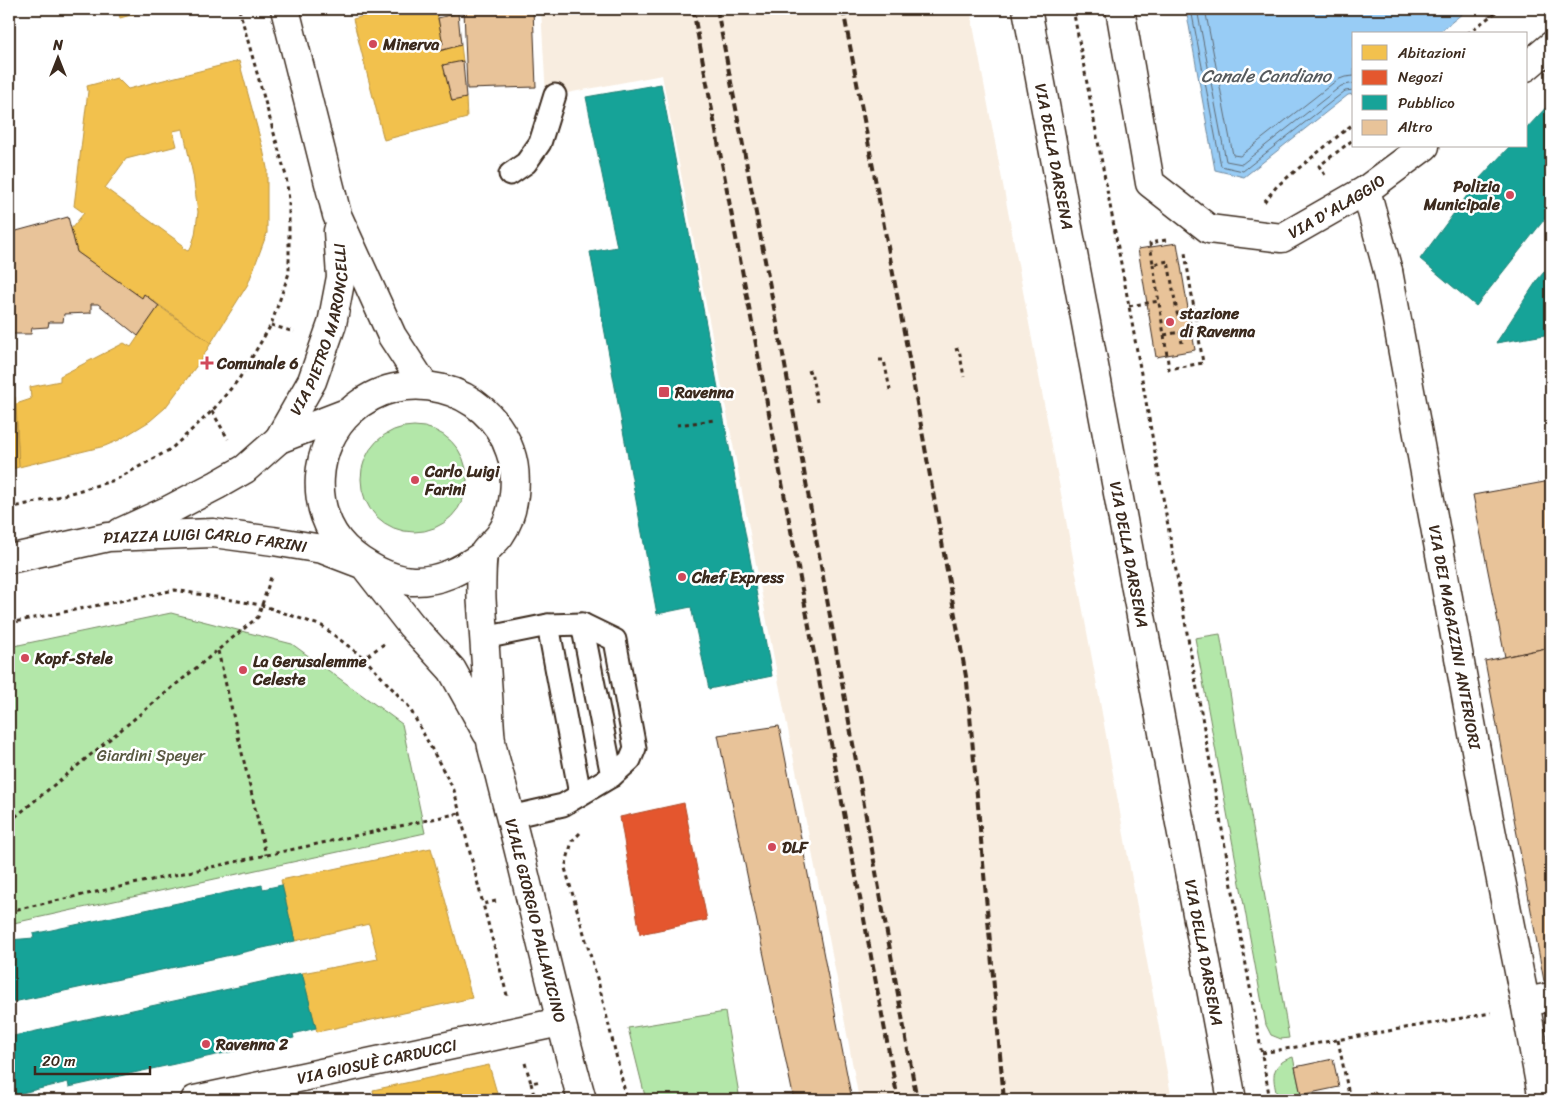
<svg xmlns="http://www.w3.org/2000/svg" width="1560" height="1109" viewBox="0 0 1560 1109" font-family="Sriracha,sans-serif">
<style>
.built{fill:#f8ede0}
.green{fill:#b3e7a9;stroke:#778864}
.water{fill:#98ccf5;stroke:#738b9f}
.homes{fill:#f2c14e;stroke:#bb9440;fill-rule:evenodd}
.shops{fill:#e4572e;stroke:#b14a29}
.public{fill:#17a398;stroke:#227f73}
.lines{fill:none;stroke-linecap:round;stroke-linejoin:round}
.shore{stroke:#606b74;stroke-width:1}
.building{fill:#e8c399;stroke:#3b2a1e}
.service-casing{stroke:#3b2a1e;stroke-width:25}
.pedestrian-casing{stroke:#3b2a1e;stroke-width:31}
.minor-casing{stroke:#3b2a1e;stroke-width:31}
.tertiary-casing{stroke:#3b2a1e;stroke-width:31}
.path{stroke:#3b2a1e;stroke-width:3;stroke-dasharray:4 4;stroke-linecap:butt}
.service{stroke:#fff;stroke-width:21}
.pedestrian{stroke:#fff;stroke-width:28}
.minor{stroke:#fff;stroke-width:28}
.tertiary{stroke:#fff;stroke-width:28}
.rail{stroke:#3b2a1e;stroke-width:4;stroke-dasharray:8 4;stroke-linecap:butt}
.poi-dot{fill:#d1495b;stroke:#fff;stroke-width:2}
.labels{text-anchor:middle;stroke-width:5;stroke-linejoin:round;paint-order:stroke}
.poi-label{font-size:16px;font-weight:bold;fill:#3b2a1e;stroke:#fff;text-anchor:start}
.street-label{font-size:16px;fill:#3b2a1e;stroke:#fff}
.park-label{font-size:16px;fill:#595941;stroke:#fff}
.water-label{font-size:18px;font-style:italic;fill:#575b5e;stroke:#fff}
</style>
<rect width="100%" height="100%" fill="#fff"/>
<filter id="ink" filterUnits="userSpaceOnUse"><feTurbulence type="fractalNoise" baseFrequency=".02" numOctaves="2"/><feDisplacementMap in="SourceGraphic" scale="10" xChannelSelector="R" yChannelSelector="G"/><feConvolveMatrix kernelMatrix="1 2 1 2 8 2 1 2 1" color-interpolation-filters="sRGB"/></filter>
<g filter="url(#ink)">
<path class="built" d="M 541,9 L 970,9 L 1096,680 L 1172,1100 L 859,1100 L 836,974 L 779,684 L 662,75 L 546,97 Z"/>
<g class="green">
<circle cx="414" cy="479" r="53"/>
<path d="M 171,613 L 292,644 L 402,724 L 425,833 L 9,924 L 9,647 Z"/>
<path d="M 1220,634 L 1289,1038 L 1281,1039 L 1271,1035 L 1266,1025 L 1195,638 Z"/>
<path d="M 725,1012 L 740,1100 L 646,1100 L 628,1028 Z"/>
<path d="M 1293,1057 L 1302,1100 L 1278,1100 C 1273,1079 1268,1065 1293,1057 Z"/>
</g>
<path class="water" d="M 1186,9 L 1468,9 L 1437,34 L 1354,34 L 1354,94 L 1348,95 L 1244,177 L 1215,170 Z"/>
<g class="homes">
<path d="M 118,9 L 148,9 L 149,10 L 120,18 Z"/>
<path d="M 392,9 L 436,9 L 443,44 L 438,45 L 439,51 L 461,45 L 463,61 L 443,65 L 452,101 L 466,98 L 467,118 L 384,140 L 353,19 Z"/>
<path d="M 239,61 L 263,149 L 267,168 L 267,233 L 248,284 L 211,343 L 144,294 L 142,298 L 77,252 L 71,229 L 84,213 L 74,206 L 88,91 L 87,86 L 117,78 L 128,89 ZM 183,129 L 193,175 L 198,212 L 195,235 L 191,247 L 188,251 L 182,248 L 183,245 L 105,188 L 126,159 L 177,146 L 173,131 Z"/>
<path d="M 159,306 L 211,343 L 201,360 L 165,408 L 150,421 L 119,440 L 105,446 L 19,467 L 16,404 L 31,399 L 30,387 L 60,381 L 60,376 L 124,343 L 131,347 Z"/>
<path d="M 15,397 L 19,467 L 9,470 L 9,398 Z"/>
<path d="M 431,848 L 472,998 L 317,1032 L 302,973 L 378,959 L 369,924 L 295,941 L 281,880 Z"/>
<path d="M 489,1065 L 499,1100 L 375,1100 L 373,1090 Z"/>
</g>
<path class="shops" d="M 684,803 L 707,920 L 640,934 L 620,817 Z"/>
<g class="public">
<path d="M 661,84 L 772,676 L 709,689 L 691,607 L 657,614 L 590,252 L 617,247 L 586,97 Z"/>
<path d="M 1551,102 L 1551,211 L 1476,306 L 1420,259 L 1480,178 L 1510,146 L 1526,146 L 1526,129 Z"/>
<path d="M 1551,264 L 1551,334 L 1496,343 L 1538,279 Z"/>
<path d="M 262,885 L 263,889 L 282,885 L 295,941 L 9,1003 L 9,940 L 34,938 L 33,934 Z"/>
<path d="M 302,973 L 316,1028 L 293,1034 L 294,1038 L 69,1087 L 68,1082 L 9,1096 L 9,1037 Z"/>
</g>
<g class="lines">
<g class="shore">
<path d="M 1191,9 L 1221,166 L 1243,171 L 1345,91 L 1354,90"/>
<path d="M 1197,9 L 1226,161 L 1242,164 L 1341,86 L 1354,83"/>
<path d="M 1205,9 L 1233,155 L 1240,156 L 1337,80 L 1345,77 L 1354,76"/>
</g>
</g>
<g class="building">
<path d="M 464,9 L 533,9 L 536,87 L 467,89 Z"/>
<path d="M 458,13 L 461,45 L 439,51 L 438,45 L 443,44 L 438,18 Z"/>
<path d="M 463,61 L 466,98 L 452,101 L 443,65 Z"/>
<path d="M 68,217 L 77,252 L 142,298 L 144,294 L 159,306 L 138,336 L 98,304 L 91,304 L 91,313 L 64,314 L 63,322 L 49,322 L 48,327 L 32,328 L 31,334 L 12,334 L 9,233 Z"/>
<path d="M 1177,243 L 1195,350 L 1156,357 L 1138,249 Z"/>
<path d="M 1550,481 L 1551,647 L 1505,657 L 1473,495 Z"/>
<path d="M 1551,647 L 1551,980 L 1544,981 L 1485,661 Z"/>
<path d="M 779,726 L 852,1100 L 794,1100 L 718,735 Z"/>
<path d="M 1333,1059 L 1339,1087 L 1301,1095 L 1295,1067 Z"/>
<path d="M 1376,1092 L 1377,1100 L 1334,1100 Z"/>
</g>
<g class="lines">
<g class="service-casing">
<g id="service">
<path d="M 510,174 L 526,163 L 540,143 L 555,95"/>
<path d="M 582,624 L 612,776"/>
<path d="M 548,625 L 580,794"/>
<path d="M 484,638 L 548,625 L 582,624 L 615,640 L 635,748 L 630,760 L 612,776 L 563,805 L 510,817"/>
</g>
</g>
<g class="pedestrian-casing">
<g id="pedestrian">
<path id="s1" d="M 1120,9 L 1150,183 L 1209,229 L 1282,238 L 1366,190 L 1425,146"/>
<path d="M 1526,67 L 1551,46"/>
<path d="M 1366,190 L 1388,271"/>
</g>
</g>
<g class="minor-casing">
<g id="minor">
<path d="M 285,9 L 337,215 L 392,336 L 424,385"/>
<path id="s2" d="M 1388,271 L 1485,799 L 1525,1002 L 1543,1100"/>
<path id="s3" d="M 279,439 L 312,381 L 332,324 L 341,277 L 338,231"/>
<path d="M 121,532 L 169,510 L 217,485 L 245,469 L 279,439 L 349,412"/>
<path id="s4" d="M 483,555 C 461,570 440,582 412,581 C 401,580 388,576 378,571 C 366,565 355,558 345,548 C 308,511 313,445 351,411 C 402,364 488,385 510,451 C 519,476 515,514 500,535 C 495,542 488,547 484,553 C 481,559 481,597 482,606 C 484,635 486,664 488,694 C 489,709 489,725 491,741 C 493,754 498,768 501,781 C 507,805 514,830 520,855 C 540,937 559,1019 582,1100"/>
<path id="s5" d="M 9,559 L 108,537 L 213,533 L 273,541 L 322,549 L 364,565 L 411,625 L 452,670 L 487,733"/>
<path d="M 1525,1002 L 1551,997"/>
<path id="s6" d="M 195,1100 L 560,1022"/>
</g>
</g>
<g class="tertiary-casing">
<g id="tertiary">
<path id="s7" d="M 1027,9 L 1232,1100"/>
</g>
</g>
<g class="path">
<path d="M 1073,9 L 1129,306 L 1270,1100"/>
<path d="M 1467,34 L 1500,9"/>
<path d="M 1325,175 L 1319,166 L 1354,139"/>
<path d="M 1264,202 L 1277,186 L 1354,123"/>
<path d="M 1166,240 L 1150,243 L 1153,264 L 1168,261 L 1178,318"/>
<path d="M 1153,264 L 1164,335 L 1197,329"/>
<path d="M 1129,306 L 1159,301"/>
<path d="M 271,325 L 294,332"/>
<path d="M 1180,332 L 1182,343"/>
<path d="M 1164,335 L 1169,369 L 1203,363 L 1185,253"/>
<path d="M 955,350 L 959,349 L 964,377"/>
<path d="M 879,360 L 884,360 L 890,390"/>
<path d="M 807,372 L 811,371 L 817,402"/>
<path d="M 212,411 L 228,439"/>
<path d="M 677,425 L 715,420"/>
<path d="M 9,508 L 50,499 L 115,480 L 171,449 L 212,411 L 239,379 L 271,325 L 289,273 L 289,200 L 286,176 L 239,9"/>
<path d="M 9,623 L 175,590 L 261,605 L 322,626 L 364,658"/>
<path d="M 384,644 L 364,658 L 409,707 L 454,790 L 483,904"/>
<path d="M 218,651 L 266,855"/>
<path d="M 9,822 L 258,617 L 272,574"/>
<path d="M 580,833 L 572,841 L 565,868 L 599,985 L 627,1100"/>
<path d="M 496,901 L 483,904 L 508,999"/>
<path d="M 9,911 L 460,813"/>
<path d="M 1338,1040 L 1350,1100"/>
<path d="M 1262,1053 L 1491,1013"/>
<path d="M 525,1063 L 531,1083 L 541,1081"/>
<path d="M 531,1083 L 535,1100"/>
</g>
<use href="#service" class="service"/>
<use href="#pedestrian" class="pedestrian"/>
<use href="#minor" class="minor"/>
<use href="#tertiary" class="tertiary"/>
<g class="rail">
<path d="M 693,9 L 898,1100"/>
<path d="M 717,9 L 784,360 L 917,1100"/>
<path d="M 843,9 L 908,353 L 967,682 L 1004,1100"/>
</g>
</g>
</g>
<g class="poi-dot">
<circle cx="373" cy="44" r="5"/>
<circle cx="1510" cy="195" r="5"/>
<circle cx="1170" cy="322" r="5"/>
<path d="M204.5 355.5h5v5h5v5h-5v5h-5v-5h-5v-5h5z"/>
<rect x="658" y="386" width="12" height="12" rx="2.5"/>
<circle cx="415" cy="480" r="5"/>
<circle cx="682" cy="577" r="5"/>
<circle cx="25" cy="658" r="5"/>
<circle cx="243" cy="670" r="5"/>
<circle cx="772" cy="847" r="5"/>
<circle cx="206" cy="1044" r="5"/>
</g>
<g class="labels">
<g class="poi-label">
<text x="383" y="50">Minerva</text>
<text x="1500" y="192" text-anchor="end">Polizia<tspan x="1500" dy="18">Municipale</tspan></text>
<text x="1180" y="319">stazione<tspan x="1180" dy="18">di Ravenna</tspan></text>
<text x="217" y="369">Comunale 6</text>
<text x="675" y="398">Ravenna</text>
<text x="425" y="477">Carlo Luigi<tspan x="425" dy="18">Farini</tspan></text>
<text x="692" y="583">Chef Express</text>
<text x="35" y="664">Kopf-Stele</text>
<text x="253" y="667">La Gerusalemme<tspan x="253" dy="18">Celeste</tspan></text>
<text x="782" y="853">DLF</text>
<text x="216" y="1050">Ravenna 2</text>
</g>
<g class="street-label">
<text dy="6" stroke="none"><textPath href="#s7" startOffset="150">VIA DELLA DARSENA</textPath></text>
<text dy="6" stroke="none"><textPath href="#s1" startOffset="388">VIA D'ALAGGIO</textPath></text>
<text dy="6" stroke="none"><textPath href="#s3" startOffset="119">VIA PIETRO MARONCELLI</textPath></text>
<text dy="6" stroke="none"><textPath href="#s5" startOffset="199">PIAZZA LUIGI CARLO FARINI</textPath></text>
<text dy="6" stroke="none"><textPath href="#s7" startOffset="555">VIA DELLA DARSENA</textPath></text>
<text dy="6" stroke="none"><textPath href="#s2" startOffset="372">VIA DEI MAGAZZINI ANTERIORI</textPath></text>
<text dy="6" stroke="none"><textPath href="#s4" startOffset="984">VIALE GIORGIO PALLAVICINO</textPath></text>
<text dy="6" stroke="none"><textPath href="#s7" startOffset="960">VIA DELLA DARSENA</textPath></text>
<text dy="6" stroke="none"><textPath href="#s6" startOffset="186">VIA GIOSUÈ CARDUCCI</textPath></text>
</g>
<g class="park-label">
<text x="151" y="761">Giardini Speyer</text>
</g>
<g class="water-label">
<text x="1266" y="82">Canale Candiano</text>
</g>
</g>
<rect width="1560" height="1109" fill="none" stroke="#fff" stroke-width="30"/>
<rect x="15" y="15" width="1530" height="1079" fill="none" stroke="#3b2a1e" stroke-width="2" filter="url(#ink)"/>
<rect x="1352" y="32" width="175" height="115" fill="#ffffff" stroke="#b1aaa5"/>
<rect x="1362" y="45" width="25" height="15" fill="#f2c14e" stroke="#b1aaa5"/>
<text x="1398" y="58" font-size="15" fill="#3b2a1e">Abitazioni</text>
<rect x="1362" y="70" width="25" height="15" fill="#e4572e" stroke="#b1aaa5"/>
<text x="1398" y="82" font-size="15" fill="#3b2a1e">Negozi</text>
<rect x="1362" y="95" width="25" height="15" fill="#17a398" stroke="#b1aaa5"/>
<text x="1398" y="108" font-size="15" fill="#3b2a1e">Pubblico</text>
<rect x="1362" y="120" width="25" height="15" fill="#e8c399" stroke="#b1aaa5"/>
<text x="1398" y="132" font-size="15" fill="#3b2a1e">Altro</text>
<g transform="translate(58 58)" stroke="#ffffff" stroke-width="4" paint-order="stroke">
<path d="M0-4L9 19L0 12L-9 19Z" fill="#3b2a1e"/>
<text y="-8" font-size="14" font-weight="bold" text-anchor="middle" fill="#3b2a1e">N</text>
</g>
<path d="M35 1066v8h115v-8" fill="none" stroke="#3b2a1e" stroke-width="2.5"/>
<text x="42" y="1066" font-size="15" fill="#3b2a1e" stroke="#ffffff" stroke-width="4" paint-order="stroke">20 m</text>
</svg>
